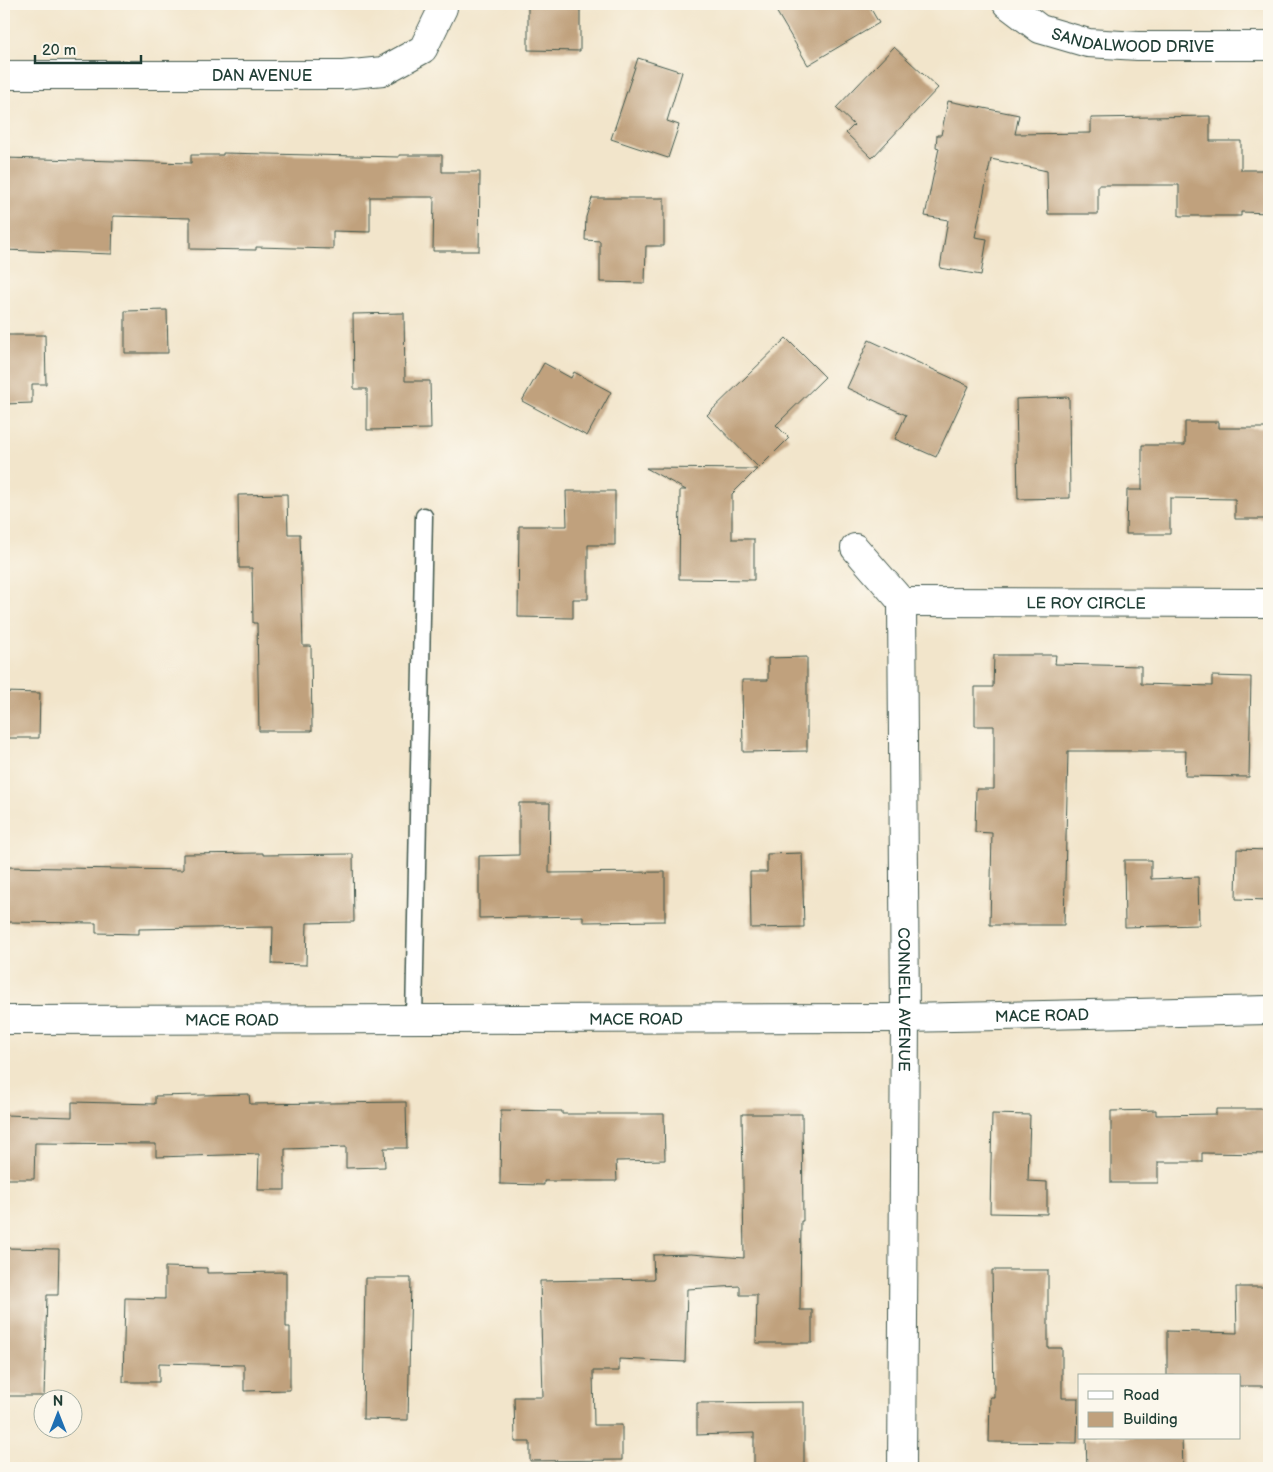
<svg xmlns="http://www.w3.org/2000/svg" width="1273" height="1472" viewBox="0 0 1273 1472" font-family="'Balsamiq Sans',sans-serif">
<style>
.building{fill:#c0a17d}
.lines{fill:none;stroke-linecap:round;stroke-linejoin:round}
.lane-casing{stroke:#3f564b;stroke-width:19}
.street-casing{stroke:#3f564b;stroke-width:30}
.lane{stroke:#fff;stroke-width:16}
.street{stroke:#fff;stroke-width:28}
.labels{text-anchor:middle;stroke-width:4;stroke-linejoin:round;paint-order:stroke}
.street-label{font-size:16px;fill:#1f3d34;stroke:#fbf7ec}
</style>
<rect width="100%" height="100%" fill="#fbf7ec"/>
<filter id="ink" filterUnits="userSpaceOnUse"><feTurbulence type="fractalNoise" baseFrequency=".02" numOctaves="2"/><feDisplacementMap in="SourceGraphic" scale="10" xChannelSelector="R" yChannelSelector="G"/><feConvolveMatrix kernelMatrix="1 2 1 2 8 2 1 2 1" color-interpolation-filters="sRGB"/></filter>
<filter id="wash" filterUnits="userSpaceOnUse"><feTurbulence type="fractalNoise" baseFrequency=".0096" numOctaves="4" result="noise"/><feDisplacementMap in="SourceGraphic" scale="20" xChannelSelector="R" yChannelSelector="G"/><feGaussianBlur stdDeviation="1.12" result="paint"/><feColorMatrix in="noise" values="0 0 0 0 0 0 0 0 0 0 0 0 0 0 0 0 0 1.4 0 .05"/><feComposite in="paint" operator="in"/></filter>
<g filter="url(#wash)">
<rect width="100%" height="100%" fill="#f2e5cb"/>
<g id="blocks">
<g class="building">
<path d="M 528,4 L 580,4 L 580,51 L 528,50 Z"/>
<path d="M 772,4 L 868,4 L 879,23 L 808,65 Z"/>
<path d="M 894,47 L 938,88 L 872,158 L 846,133 L 854,125 L 836,108 Z"/>
<path d="M 638,58 L 682,72 L 667,121 L 679,125 L 668,158 L 611,139 Z"/>
<path d="M 948,101 L 1019,115 L 1015,134 L 1091,133 L 1091,118 L 1210,116 L 1210,141 L 1241,141 L 1241,170 L 1269,170 L 1269,213 L 1241,212 L 1241,216 L 1179,216 L 1179,185 L 1098,185 L 1098,214 L 1048,214 L 1047,171 L 991,159 L 975,237 L 987,239 L 981,275 L 940,268 L 948,220 L 925,216 L 939,148 L 936,147 L 937,135 L 941,135 Z"/>
<path d="M 223,153 L 399,157 L 399,155 L 442,155 L 442,172 L 480,172 L 479,251 L 433,251 L 434,197 L 370,197 L 370,232 L 333,231 L 333,249 L 256,247 L 256,250 L 190,249 L 190,218 L 113,216 L 112,254 L 4,250 L 4,158 L 191,163 L 191,155 L 223,155 Z"/>
<path d="M 592,198 L 664,198 L 664,246 L 646,246 L 645,283 L 600,282 L 600,241 L 585,240 L 586,217 Z"/>
<path d="M 167,310 L 168,353 L 125,353 L 125,311 Z"/>
<path d="M 404,313 L 405,381 L 430,381 L 431,429 L 367,430 L 367,389 L 354,389 L 353,314 Z"/>
<path d="M 4,335 L 45,335 L 46,384 L 32,384 L 32,403 L 5,404 Z"/>
<path d="M 786,338 L 825,377 L 776,425 L 789,438 L 759,468 L 707,415 Z"/>
<path d="M 869,340 L 969,386 L 936,457 L 895,439 L 906,415 L 847,388 Z"/>
<path d="M 544,363 L 571,378 L 574,372 L 611,392 L 587,436 L 522,401 Z"/>
<path d="M 1069,397 L 1070,498 L 1018,499 L 1016,399 Z"/>
<path d="M 1185,422 L 1219,422 L 1219,428 L 1269,428 L 1268,519 L 1235,519 L 1235,499 L 1170,498 L 1170,534 L 1126,534 L 1127,490 L 1142,490 L 1142,445 L 1185,445 Z"/>
<path d="M 646,468 L 757,469 L 732,494 L 732,539 L 754,539 L 754,580 L 679,579 L 680,490 L 686,490 Z"/>
<path d="M 566,491 L 615,491 L 615,545 L 588,545 L 588,599 L 573,599 L 573,618 L 518,617 L 519,526 L 567,526 Z"/>
<path d="M 287,494 L 288,534 L 300,534 L 303,646 L 311,646 L 312,731 L 259,731 L 257,623 L 253,623 L 252,568 L 239,568 L 238,495 Z"/>
<path d="M 994,655 L 1056,655 L 1055,664 L 1141,666 L 1141,684 L 1212,686 L 1212,676 L 1251,677 L 1249,777 L 1185,776 L 1186,751 L 1068,751 L 1064,925 L 990,925 L 992,833 L 975,832 L 976,789 L 994,789 L 994,726 L 975,726 L 975,687 L 993,687 Z"/>
<path d="M 807,657 L 807,751 L 743,752 L 742,680 L 768,680 L 768,658 Z"/>
<path d="M 4,692 L 40,693 L 39,738 L 4,738 Z"/>
<path d="M 519,803 L 550,803 L 549,873 L 665,872 L 665,921 L 583,922 L 583,916 L 479,918 L 479,856 L 519,855 Z"/>
<path d="M 1237,849 L 1269,850 L 1269,900 L 1236,899 Z"/>
<path d="M 263,853 L 263,855 L 353,854 L 354,922 L 307,923 L 306,965 L 272,964 L 273,927 L 139,929 L 139,934 L 96,933 L 96,923 L 4,922 L 4,867 L 183,870 L 183,854 Z"/>
<path d="M 802,853 L 804,927 L 751,928 L 750,872 L 767,872 L 767,854 Z"/>
<path d="M 1124,860 L 1151,860 L 1151,879 L 1198,877 L 1199,925 L 1125,927 Z"/>
<path d="M 249,1094 L 250,1104 L 406,1102 L 407,1148 L 384,1148 L 385,1167 L 346,1168 L 346,1147 L 285,1149 L 285,1190 L 258,1190 L 259,1154 L 156,1157 L 156,1144 L 35,1143 L 34,1179 L 4,1179 L 4,1115 L 72,1117 L 72,1102 L 155,1104 L 155,1096 Z"/>
<path d="M 1216,1109 L 1269,1109 L 1269,1154 L 1202,1153 L 1202,1162 L 1158,1162 L 1158,1183 L 1111,1183 L 1111,1111 L 1156,1110 L 1156,1115 L 1216,1114 Z"/>
<path d="M 501,1110 L 562,1111 L 562,1114 L 664,1114 L 665,1160 L 616,1161 L 617,1181 L 544,1181 L 544,1185 L 500,1184 Z"/>
<path d="M 742,1114 L 802,1114 L 803,1221 L 801,1221 L 800,1310 L 812,1310 L 812,1343 L 756,1343 L 757,1295 L 740,1295 L 740,1286 L 687,1289 L 685,1362 L 619,1359 L 619,1371 L 593,1371 L 594,1425 L 622,1425 L 622,1460 L 530,1461 L 530,1442 L 515,1442 L 514,1397 L 543,1397 L 540,1281 L 654,1279 L 653,1255 L 691,1254 L 744,1258 Z"/>
<path d="M 992,1114 L 1030,1115 L 1028,1181 L 1047,1182 L 1047,1214 L 990,1213 Z"/>
<path d="M 4,1248 L 59,1249 L 58,1295 L 47,1295 L 44,1396 L 4,1396 Z"/>
<path d="M 165,1267 L 207,1268 L 207,1273 L 286,1272 L 286,1327 L 290,1327 L 290,1390 L 244,1391 L 244,1365 L 159,1363 L 159,1382 L 123,1382 L 125,1298 L 165,1299 Z"/>
<path d="M 992,1270 L 1048,1270 L 1048,1348 L 1062,1348 L 1062,1398 L 1078,1398 L 1077,1443 L 989,1442 L 990,1397 L 994,1397 Z"/>
<path d="M 365,1278 L 411,1278 L 408,1420 L 363,1419 Z"/>
<path d="M 1236,1287 L 1269,1287 L 1269,1386 L 1239,1386 L 1239,1376 L 1167,1376 L 1167,1331 L 1237,1333 Z"/>
<path d="M 804,1402 L 804,1468 L 754,1468 L 754,1433 L 697,1435 L 697,1403 Z"/>
<path d="M 1086,1438 L 1182,1438 L 1183,1468 L 1087,1468 Z"/>
</g>
</g>
</g>
<g filter="url(#ink)">
<use href="#blocks" fill-opacity="0" stroke="#3f564b" stroke-width="1"/>
<g class="lines">
<g class="lane-casing">
<path id="lane" d="M 414,1019 L 424,516"/>
</g>
<g class="street-casing">
<g id="street">
<path id="s1" d="M 1007,4 L 1040,29 L 1088,43 L 1138,46 L 1269,46"/>
<path id="s2" d="M 4,75 L 343,75 L 383,71 L 423,49 L 443,8 L 443,4"/>
<path id="s3" d="M 855,548 L 902,602 L 905,1018 L 902,1468"/>
<path id="s4" d="M 902,602 L 1269,603"/>
<path id="s5" d="M 4,1020 L 905,1018 L 1269,1010"/>
</g>
</g>
<use href="#lane" class="lane"/>
<use href="#street" class="street"/>
</g>
</g>
<g class="labels">
<g class="street-label">
<text dy="6" stroke="none"><textPath href="#s1" startOffset="136">SANDALWOOD DRIVE</textPath></text>
<text dy="6" stroke="none"><textPath href="#s2" startOffset="258">DAN AVENUE</textPath></text>
<text dy="6" stroke="none"><textPath href="#s4" startOffset="184">LE ROY CIRCLE</textPath></text>
<text dy="6" stroke="none"><textPath href="#s3" startOffset="469">CONNELL AVENUE</textPath></text>
<text dy="6" stroke="none"><textPath href="#s5" startOffset="1038">MACE ROAD</textPath></text>
<text dy="6" stroke="none"><textPath href="#s5" startOffset="632">MACE ROAD</textPath></text>
<text dy="6" stroke="none"><textPath href="#s5" startOffset="228">MACE ROAD</textPath></text>
</g>
</g>
<rect width="1273" height="1472" fill="none" stroke="#fbf7ec" stroke-width="20"/>
<rect x="1078" y="1374" width="162" height="65" fill="#fbf7ec" stroke="#a3ada2"/>
<rect x="1088" y="1391" width="25" height="8" fill="#ffffff" stroke="#a3ada2"/>
<text x="1123" y="1400" font-size="15" fill="#1f3d34">Road</text>
<rect x="1088" y="1412" width="25" height="15" fill="#c0a17d" stroke="#a3ada2"/>
<text x="1123" y="1424" font-size="15" fill="#1f3d34">Building</text>
<g transform="translate(58 1414)"><circle r="24" fill="#fbf7ec" stroke="#a3ada2"/>
<path d="M0-4L9 19L0 12L-9 19Z" fill="#1f6fb2"/>
<text y="-8" font-size="14" font-weight="bold" text-anchor="middle" fill="#1f3d34">N</text>
</g>
<path d="M35 55v8h106v-8" fill="none" stroke="#1f3d34" stroke-width="2.5"/>
<text x="42" y="55" font-size="15" fill="#1f3d34" stroke="#fbf7ec" stroke-width="4" paint-order="stroke">20 m</text>
</svg>
